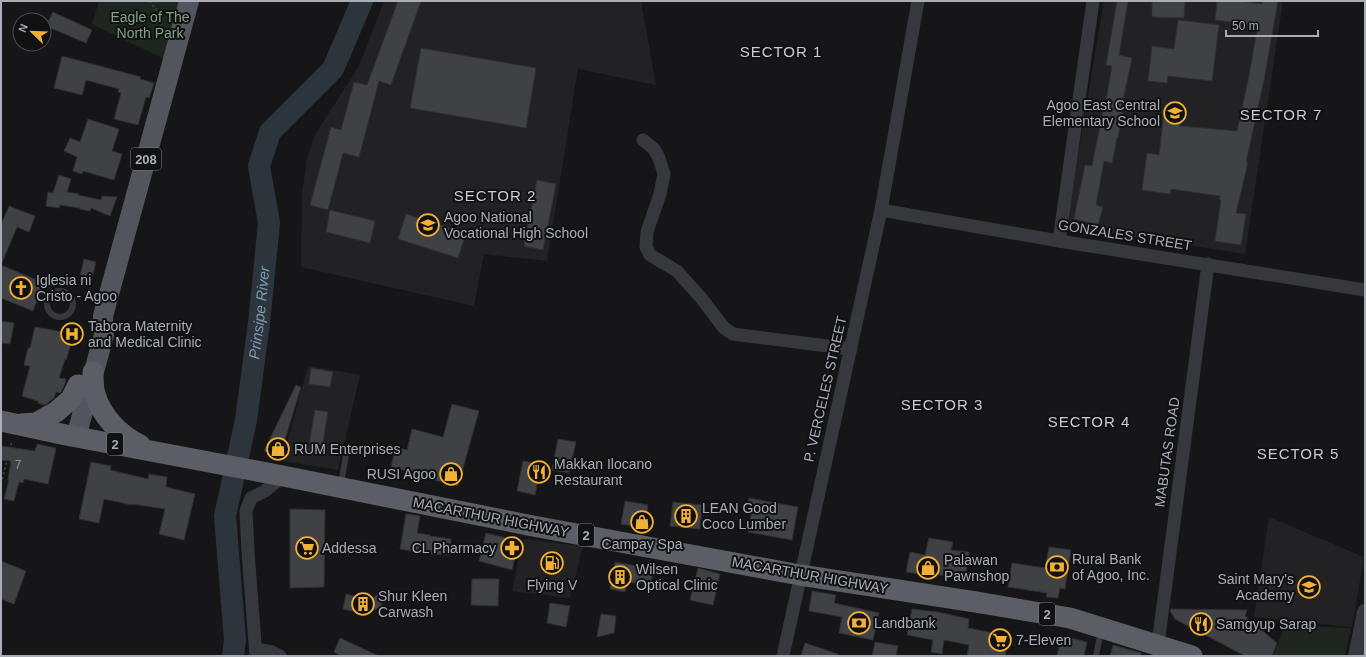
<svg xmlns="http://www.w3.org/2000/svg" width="1366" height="657" viewBox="0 0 1366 657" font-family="Helvetica,sans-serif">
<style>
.built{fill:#222225}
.green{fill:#1e261f}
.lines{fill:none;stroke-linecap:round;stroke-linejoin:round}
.river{stroke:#2c353c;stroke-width:22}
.building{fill:#404145;stroke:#303034}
.path{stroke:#3d3f44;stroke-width:2;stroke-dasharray:2 3;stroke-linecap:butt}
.service{stroke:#37383d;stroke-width:6}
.minor{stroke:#37383d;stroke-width:13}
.tertiary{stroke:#37383d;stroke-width:16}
.primary{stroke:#53555c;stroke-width:20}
.trunk{stroke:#5b5e65;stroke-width:21}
.labels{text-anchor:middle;stroke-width:4;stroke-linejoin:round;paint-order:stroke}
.number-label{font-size:12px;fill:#8e929b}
.shield{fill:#111113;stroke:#7b7e86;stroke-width:1}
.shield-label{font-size:13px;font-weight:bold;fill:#a8adb8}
.park-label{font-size:14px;fill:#7fa381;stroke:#111113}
.poi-label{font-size:14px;fill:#a8adb8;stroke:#111113;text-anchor:start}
.street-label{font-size:14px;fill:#a8adb8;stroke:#111113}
.neighbourhood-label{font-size:15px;letter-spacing:1px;fill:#c9ccd4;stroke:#111113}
.water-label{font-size:15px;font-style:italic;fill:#7f9bb3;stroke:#111113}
</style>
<rect width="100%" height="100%" fill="#161618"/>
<g class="built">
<path d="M 384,1 L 641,1 L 656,85 L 578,69 L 547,261 L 484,254 L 474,306 L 301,267 L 302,195 L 307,157 L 316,133 L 359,66 Z"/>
<path d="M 1104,1 L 1283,1 L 1245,254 L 1066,226 Z"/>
<path d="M 308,366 L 360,375 L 338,470 L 282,461 Z"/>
<path d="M 1269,517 L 1364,557 L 1352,627 L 1254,617 Z"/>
<path d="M 523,539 L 583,546 L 570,598 L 512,591 Z"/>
</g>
<g class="green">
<path d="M 99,1 L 183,1 L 166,60 L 92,24 Z"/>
<path d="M 1285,625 L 1351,628 L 1345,656 L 1273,656 Z"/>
</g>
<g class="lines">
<path class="river" id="s1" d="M 233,656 L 235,640 L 225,516 L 246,420 L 259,323 L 269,223 L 259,166 L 270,132 L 333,69 L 362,1"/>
</g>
<g class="building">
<path d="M 398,1 L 421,1 L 391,85 L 379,81 L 359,157 L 343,153 L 328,210 L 310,205 L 331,127 L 341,130 L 354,82 L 367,85 Z"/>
<path d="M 1117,1 L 1128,1 L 1119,55 L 1132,58 L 1121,109 L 1123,109 L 1118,138 L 1117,138 L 1112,163 L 1104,161 L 1096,205 L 1103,207 L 1098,225 L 1074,219 L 1085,165 L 1092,166 L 1104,106 L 1105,106 L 1112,66 L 1106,65 Z"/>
<path d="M 1152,1 L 1185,1 L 1184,18 L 1152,17 Z"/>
<path d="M 1217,1 L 1240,1 L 1262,4 L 1262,1 L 1278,1 L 1264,80 L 1246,162 L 1248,162 L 1236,213 L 1246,214 L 1241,245 L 1215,241 L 1221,200 L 1219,199 L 1220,196 L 1171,189 L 1170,194 L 1142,190 L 1147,153 L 1159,155 L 1164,113 L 1182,114 L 1180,126 L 1237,131 L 1248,81 L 1258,25 L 1215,20 Z"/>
<path d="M 53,12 L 92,30 L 86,43 L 46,26 Z"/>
<path d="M 1178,20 L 1219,25 L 1212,81 L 1168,76 L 1167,83 L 1148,81 L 1152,46 L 1174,49 Z"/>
<path d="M 421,48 L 536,68 L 526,128 L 410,108 Z"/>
<path d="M 62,56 L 141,77 L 140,79 L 154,83 L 149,98 L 146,97 L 138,125 L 114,119 L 121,93 L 118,92 L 119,89 L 86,80 L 82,95 L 54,88 Z"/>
<path d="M 88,119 L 119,129 L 112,151 L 122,154 L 114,180 L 83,171 L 82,174 L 73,171 L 77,157 L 64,151 L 70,138 L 80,142 Z"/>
<path d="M 59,175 L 71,179 L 67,192 L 79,194 L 78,195 L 101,200 L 102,196 L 117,197 L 110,216 L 91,208 L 90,211 L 80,209 L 80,208 L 60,205 L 59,208 L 46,206 L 48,192 L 53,193 Z"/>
<path d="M 537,180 L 556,184 L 543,250 L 524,246 Z"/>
<path d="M 9,206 L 35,216 L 29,232 L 17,227 L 1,265 L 44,283 L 33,311 L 1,298 L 1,225 Z"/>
<path d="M 330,210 L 375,221 L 370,243 L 326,232 Z"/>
<path d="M 406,214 L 466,233 L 458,258 L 398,239 Z"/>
<path d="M 84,259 L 96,262 L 91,283 L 79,280 Z"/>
<path d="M 1,321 L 14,323 L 10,344 L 1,343 Z"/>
<path d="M 35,327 L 74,334 L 66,360 L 65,359 L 59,378 L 66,379 L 65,384 L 61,392 L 60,393 L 56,392 L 54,398 L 45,405 L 38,403 L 38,401 L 22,396 L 30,366 L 24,365 L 28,348 L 30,348 Z"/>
<path d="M 311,368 L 333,372 L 330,387 L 309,384 Z"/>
<path d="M 296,385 L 301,387 L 280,456 L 264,451 Z"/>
<path d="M 452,404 L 479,411 L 458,486 L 431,479 L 432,478 L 391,467 L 396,447 L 407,450 L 412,429 L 443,437 Z"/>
<path d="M 315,410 L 328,412 L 321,453 L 308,451 Z"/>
<path d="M 558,439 L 576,442 L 569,473 L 552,470 Z"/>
<path d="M 37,444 L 56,448 L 48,484 L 24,479 L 23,483 L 19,482 L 14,501 L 4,499 L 9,480 L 8,480 L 11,461 L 1,460 L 1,446 L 35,451 Z"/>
<path d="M 523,461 L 541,464 L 535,495 L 517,491 Z"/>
<path d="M 91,462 L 111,466 L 110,470 L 148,479 L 149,474 L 167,477 L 166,487 L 195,494 L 184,540 L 159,534 L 165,509 L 132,504 L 132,505 L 104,499 L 99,523 L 79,519 Z"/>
<path d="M 749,498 L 798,507 L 792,540 L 748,532 L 751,515 L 746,514 Z"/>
<path d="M 625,501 L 648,505 L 644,528 L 621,524 Z"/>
<path d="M 673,502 L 702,505 L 700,529 L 670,526 Z"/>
<path d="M 290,509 L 325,510 L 324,587 L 290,588 Z"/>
<path d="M 406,514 L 420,516 L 417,533 L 430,535 L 430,536 L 451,539 L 450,555 L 427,554 L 400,549 Z"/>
<path d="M 486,533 L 519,541 L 512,570 L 479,561 Z"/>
<path d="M 929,538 L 953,542 L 951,550 L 969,552 L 965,580 L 920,571 L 920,574 L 906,572 L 910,552 L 925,555 Z"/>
<path d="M 1049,547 L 1071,550 L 1065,589 L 1060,588 L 1058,598 L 1046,597 L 1047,593 L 1008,587 L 1012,563 L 1045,568 Z"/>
<path d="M 545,555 L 561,558 L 558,570 L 543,567 Z"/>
<path d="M 1,561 L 26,571 L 14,604 L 1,599 Z"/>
<path d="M 615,562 L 653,569 L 651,585 L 627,582 L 625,592 L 610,589 Z"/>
<path d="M 698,568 L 720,574 L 713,605 L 690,600 Z"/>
<path d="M 472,579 L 499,579 L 498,606 L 471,605 Z"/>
<path d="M 812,591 L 836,595 L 834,603 L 879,613 L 873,640 L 839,633 L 842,617 L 809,611 Z"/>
<path d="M 384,592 L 381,607 L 365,614 L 343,609 L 346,594 L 368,600 Z"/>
<path d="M 550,603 L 570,606 L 566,627 L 547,623 Z"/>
<path d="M 912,609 L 938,612 L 969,619 L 968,628 L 1009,636 L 1005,656 L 967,656 L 969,645 L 944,640 L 942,654 L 931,652 L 933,640 L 907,635 Z"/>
<path d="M 1171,609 L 1247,610 L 1245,616 L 1277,643 L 1272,656 L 1245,656 L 1175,619 L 1170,611 Z"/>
<path d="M 601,614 L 616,616 L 614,633 L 597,637 Z"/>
<path d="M 1062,636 L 1087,642 L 1084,656 L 1057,656 Z"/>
<path d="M 340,638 L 379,656 L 341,656 L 334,652 Z"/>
<path d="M 875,642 L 898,646 L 896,656 L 872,656 Z"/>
<path d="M 805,643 L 838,654 L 837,656 L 801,656 Z"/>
<path d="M 1113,645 L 1141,653 L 1141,656 L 1110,656 Z"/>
</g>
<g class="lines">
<g class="path">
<path d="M 150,1 L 151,4 C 159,10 160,16 162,26"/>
<path d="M 1,484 L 12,441"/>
</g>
<g class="service">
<circle cx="60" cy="304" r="13"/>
<path d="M 341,484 L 347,449"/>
<path d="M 1096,656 L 1101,631"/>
</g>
<g class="minor">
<path d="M 643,140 L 654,149 L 659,158 L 664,174 L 660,194 L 647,232 L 646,247 L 650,255 L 677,271 L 702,299 L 724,328 L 733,334 L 851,349"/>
<path d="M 881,210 L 1059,241 L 1365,290"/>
<path d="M 1059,241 L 1093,1"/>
<path d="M 1158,644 L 1208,264"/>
<path d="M 256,649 L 272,652 L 280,656"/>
<path d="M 256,656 L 248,552 L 246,511 L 251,498 L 265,491 L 283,476"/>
<path d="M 783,656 L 881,210 L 918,1"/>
</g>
<path class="tertiary" d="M 1356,656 L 1365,612"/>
<path class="primary" d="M 76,437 L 104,335 L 103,316 L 189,1"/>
<g class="trunk">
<path d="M 93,372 C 93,379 93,388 95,394 C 101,416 120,435 140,445"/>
<path d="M 1,421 L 66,435 L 283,476 L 533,526 L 800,575 L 976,602 L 1070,618 L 1192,656"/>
<path d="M 21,424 L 36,423 L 56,412 L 71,399 L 78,385"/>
</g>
</g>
<defs>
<g id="school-ring" transform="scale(1.15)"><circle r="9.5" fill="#111113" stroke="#f2b134" stroke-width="1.5"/><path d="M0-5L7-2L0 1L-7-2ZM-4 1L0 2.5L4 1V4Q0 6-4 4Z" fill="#f2b134"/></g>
<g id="church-ring" transform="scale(1.15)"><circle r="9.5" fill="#111113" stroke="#f2b134" stroke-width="1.5"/><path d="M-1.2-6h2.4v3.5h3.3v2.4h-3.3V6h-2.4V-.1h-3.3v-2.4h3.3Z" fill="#f2b134"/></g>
<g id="hospital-ring" transform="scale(1.15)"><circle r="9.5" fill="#111113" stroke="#f2b134" stroke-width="1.5"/><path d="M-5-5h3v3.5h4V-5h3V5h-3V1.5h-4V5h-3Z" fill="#f2b134"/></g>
<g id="shop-ring" transform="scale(1.15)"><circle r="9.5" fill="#111113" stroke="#f2b134" stroke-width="1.5"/><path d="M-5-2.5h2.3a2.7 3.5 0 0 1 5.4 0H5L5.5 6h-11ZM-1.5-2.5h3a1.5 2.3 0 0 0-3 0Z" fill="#f2b134"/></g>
<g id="restaurant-ring" transform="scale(1.15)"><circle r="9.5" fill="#111113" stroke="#f2b134" stroke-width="1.5"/><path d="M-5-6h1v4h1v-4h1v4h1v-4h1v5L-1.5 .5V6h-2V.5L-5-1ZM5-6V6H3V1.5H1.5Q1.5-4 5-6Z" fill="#f2b134"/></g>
<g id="building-ring" transform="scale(1.15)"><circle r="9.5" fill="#111113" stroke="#f2b134" stroke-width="1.5"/><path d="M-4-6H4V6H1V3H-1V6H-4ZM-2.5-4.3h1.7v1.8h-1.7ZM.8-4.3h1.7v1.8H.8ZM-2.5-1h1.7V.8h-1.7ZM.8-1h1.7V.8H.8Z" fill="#f2b134"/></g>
<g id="supermarket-ring" transform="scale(1.15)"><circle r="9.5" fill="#111113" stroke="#f2b134" stroke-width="1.5"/><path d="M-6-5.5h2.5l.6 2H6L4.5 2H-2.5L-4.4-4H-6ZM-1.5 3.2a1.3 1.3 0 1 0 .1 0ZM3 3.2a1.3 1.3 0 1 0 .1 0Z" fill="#f2b134"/></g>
<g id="pharmacy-ring" transform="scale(1.15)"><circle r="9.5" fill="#111113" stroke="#f2b134" stroke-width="1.5"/><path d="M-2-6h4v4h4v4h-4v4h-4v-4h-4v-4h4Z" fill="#f2b134"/></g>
<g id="fuel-ring" transform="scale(1.15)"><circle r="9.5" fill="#111113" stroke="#f2b134" stroke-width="1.5"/><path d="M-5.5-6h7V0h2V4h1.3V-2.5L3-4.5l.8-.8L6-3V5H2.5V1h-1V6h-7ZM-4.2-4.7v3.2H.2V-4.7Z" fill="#f2b134"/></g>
<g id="bank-ring" transform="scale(1.15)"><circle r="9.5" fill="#111113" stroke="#f2b134" stroke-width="1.5"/><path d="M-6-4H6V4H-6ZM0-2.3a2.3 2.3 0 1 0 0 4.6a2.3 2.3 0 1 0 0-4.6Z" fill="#f2b134"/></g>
</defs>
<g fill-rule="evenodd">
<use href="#school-ring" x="1175" y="113"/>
<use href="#school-ring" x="428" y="225"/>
<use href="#church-ring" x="21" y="288"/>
<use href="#hospital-ring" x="72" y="334"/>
<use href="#shop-ring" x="278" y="449"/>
<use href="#restaurant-ring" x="539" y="472"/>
<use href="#shop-ring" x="451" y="474"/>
<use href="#building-ring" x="686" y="516"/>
<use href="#shop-ring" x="642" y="522"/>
<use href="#supermarket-ring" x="307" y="548"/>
<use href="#pharmacy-ring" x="512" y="548"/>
<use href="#fuel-ring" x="552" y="563"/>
<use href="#bank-ring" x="1057" y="567"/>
<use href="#shop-ring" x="928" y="568"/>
<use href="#building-ring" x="620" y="577"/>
<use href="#school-ring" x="1309" y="587"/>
<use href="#building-ring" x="363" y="604"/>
<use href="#bank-ring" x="859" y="623"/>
<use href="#restaurant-ring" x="1201" y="624"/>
<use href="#supermarket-ring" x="1000" y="640"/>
</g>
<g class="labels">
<g class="number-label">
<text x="18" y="469">7</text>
</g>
<g class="shield">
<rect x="131" y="148" width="30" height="22" rx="3"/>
<rect x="107" y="433" width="16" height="22" rx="3"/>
<rect x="578" y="524" width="16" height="22" rx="3"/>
<rect x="1039" y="603" width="16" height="22" rx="3"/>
</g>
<g class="shield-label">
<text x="146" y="164">208</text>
<text x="115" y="449">2</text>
<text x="586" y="540">2</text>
<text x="1047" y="619">2</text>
</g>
<g class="park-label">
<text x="150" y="22">Eagle of The<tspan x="150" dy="16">North Park</tspan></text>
</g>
<g class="poi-label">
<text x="1160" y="110" text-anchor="end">Agoo East Central<tspan x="1160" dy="16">Elementary School</tspan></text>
<text x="444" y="222">Agoo National<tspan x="444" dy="16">Vocational High School</tspan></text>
<text x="36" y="285">Iglesia ni<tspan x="36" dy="16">Cristo - Agoo</tspan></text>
<text x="88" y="331">Tabora Maternity<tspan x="88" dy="16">and Medical Clinic</tspan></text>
<text x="294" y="454">RUM Enterprises</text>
<text x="554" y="469">Makkan Ilocano<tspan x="554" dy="16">Restaurant</tspan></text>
<text x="436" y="479" text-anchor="end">RUSI Agoo</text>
<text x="702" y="513">LEAN Good<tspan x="702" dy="16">Coco Lumber</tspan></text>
<text x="642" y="549" text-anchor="middle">Campay Spa</text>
<text x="322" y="553">Addessa</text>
<text x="496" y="553" text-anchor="end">CL Pharmacy</text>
<text x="1072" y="564">Rural Bank<tspan x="1072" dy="16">of Agoo, Inc.</tspan></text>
<text x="944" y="565">Palawan<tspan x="944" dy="16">Pawnshop</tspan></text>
<text x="636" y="574">Wilsen<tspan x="636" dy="16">Optical Clinic</tspan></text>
<text x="1294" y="584" text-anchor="end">Saint Mary's<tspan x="1294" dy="16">Academy</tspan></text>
<text x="552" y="590" text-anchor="middle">Flying V</text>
<text x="378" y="601">Shur Kleen<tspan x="378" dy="16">Carwash</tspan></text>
<text x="874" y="628">Landbank</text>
<text x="1216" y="629">Samgyup Sarap</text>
<text x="1016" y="645">7-Eleven</text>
</g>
<g class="street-label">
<text transform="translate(1125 235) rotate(9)" y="5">GONZALES STREET</text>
<text transform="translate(825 389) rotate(-77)" y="5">P. VERCELES STREET</text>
<text transform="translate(1167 452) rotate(-82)" y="5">MABUTAS ROAD</text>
<text transform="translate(491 517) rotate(11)" y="5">MACARTHUR HIGHWAY</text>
<text transform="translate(810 575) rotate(10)" y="5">MACARTHUR HIGHWAY</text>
</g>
<g class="neighbourhood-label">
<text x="781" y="57">SECTOR 1</text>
<text x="1281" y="120">SECTOR 7</text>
<text x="495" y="201">SECTOR 2</text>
<text x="942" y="410">SECTOR 3</text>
<text x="1089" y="427">SECTOR 4</text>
<text x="1298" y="459">SECTOR 5</text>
</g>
<g class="water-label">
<text dy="5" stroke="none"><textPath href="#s1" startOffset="347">Prinsipe River</textPath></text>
</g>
</g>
<rect width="1366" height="657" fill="none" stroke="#a8adb8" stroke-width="4"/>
<g transform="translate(32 32) rotate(293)"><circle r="19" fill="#111113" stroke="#4d4f55"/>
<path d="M0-3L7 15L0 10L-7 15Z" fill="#f2b134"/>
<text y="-6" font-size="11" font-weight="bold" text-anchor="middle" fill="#a8adb8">N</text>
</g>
<path d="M1226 30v6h92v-6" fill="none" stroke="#a8adb8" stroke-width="2"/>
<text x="1232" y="30" font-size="12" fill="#a8adb8" stroke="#111113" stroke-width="3" paint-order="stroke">50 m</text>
</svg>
